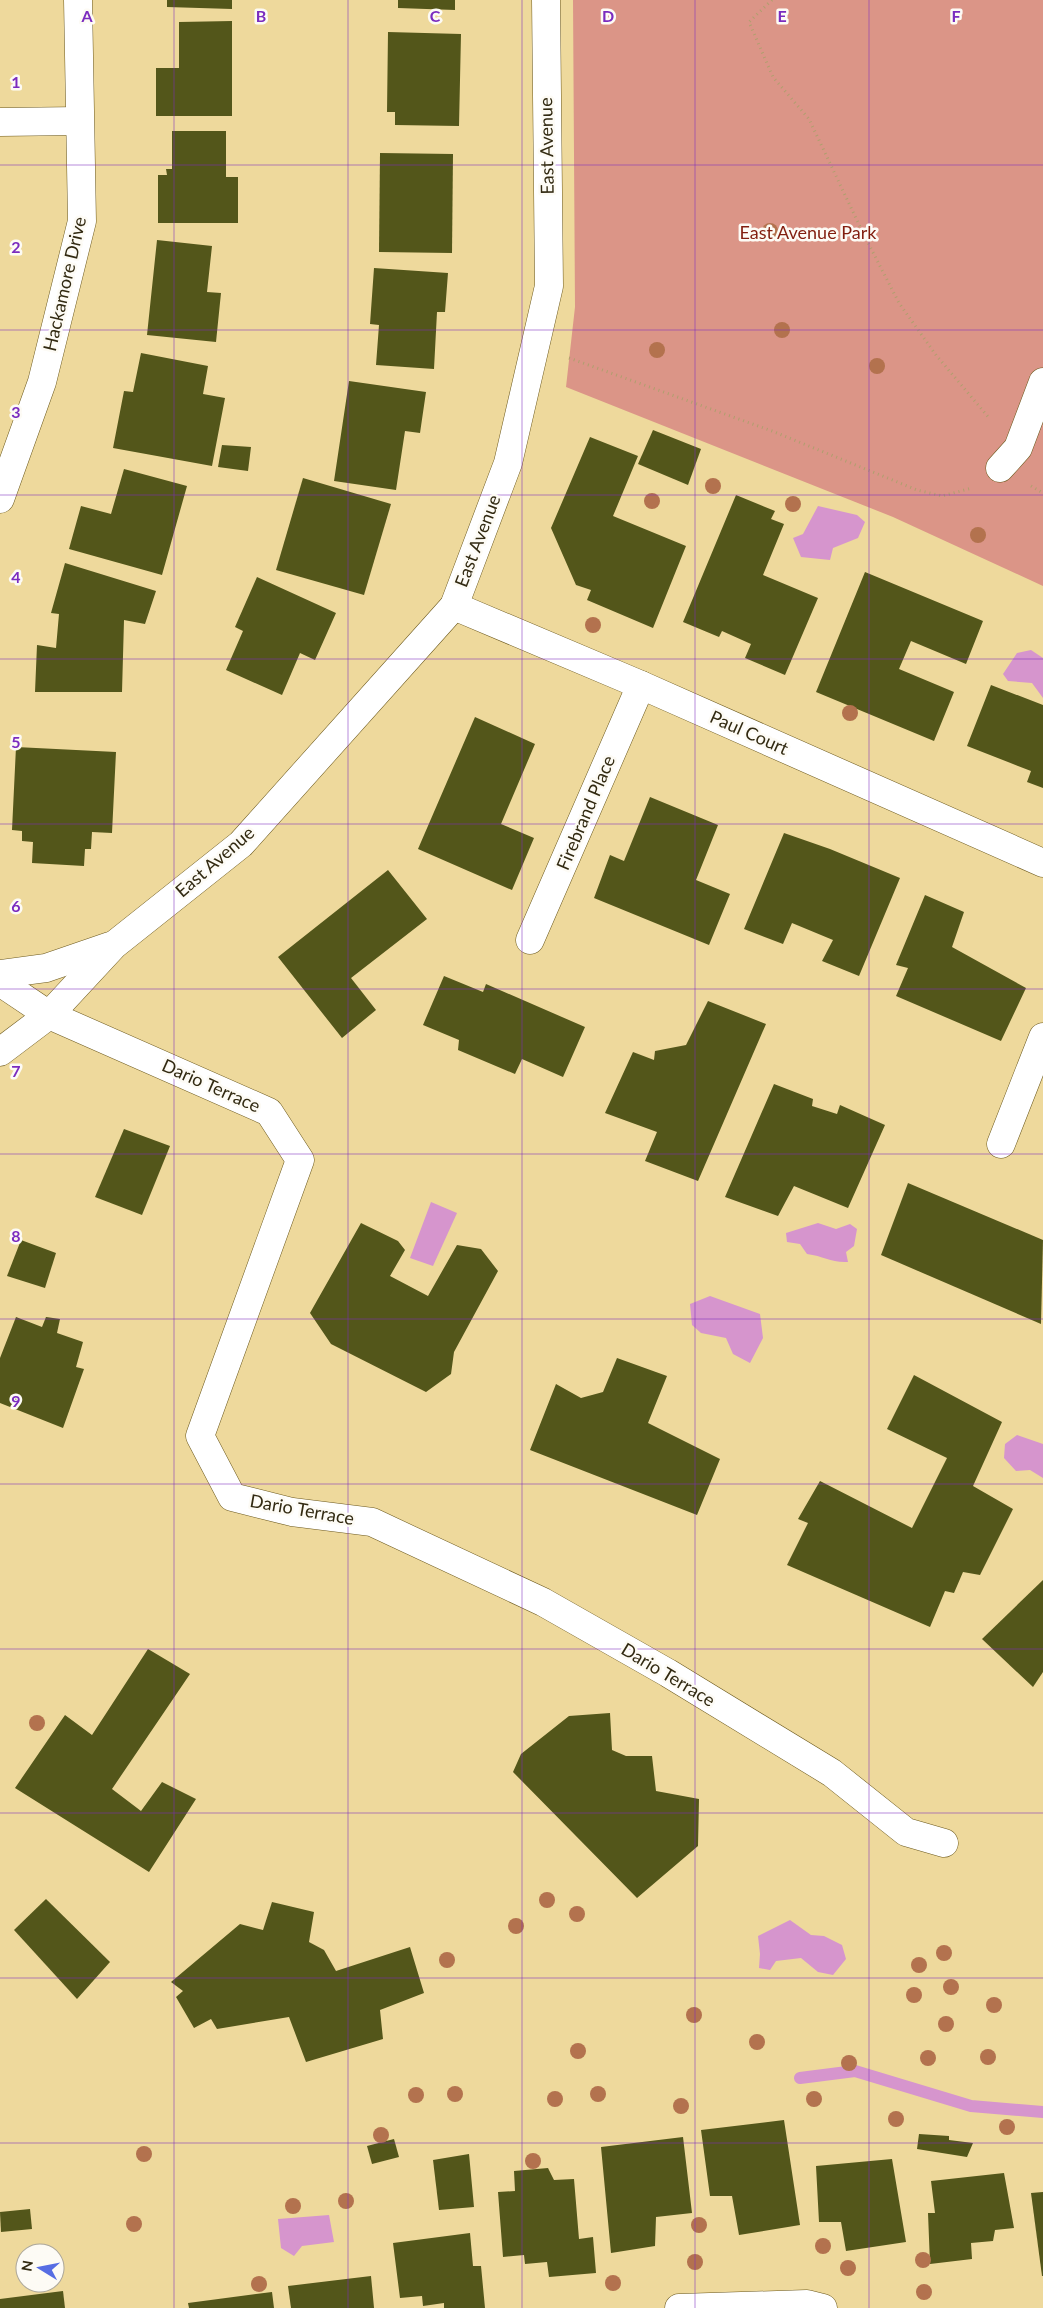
<svg xmlns="http://www.w3.org/2000/svg" width="1043" height="2308" viewBox="0 0 1043 2308" font-family="Lato,sans-serif">
<style>
.green{fill:#db9587}
.water{fill:#d695cd}
.lines{fill:none;stroke-linecap:round;stroke-linejoin:round}
.stream{stroke:#d695cd;stroke-width:12}
.building{fill:#53561a}
.minor-casing{stroke:#6c591d;stroke-width:29}
.path{stroke:#b09f6e;stroke-width:3;stroke-dasharray:1 4;stroke-linecap:butt}
.minor{stroke:#fff;stroke-width:28}
.tree{fill:#b3724e}
.grid{fill:none;stroke:#7b2cbf;stroke-width:1;stroke-opacity:0.55}
.labels{text-anchor:middle;stroke-width:5;stroke-linejoin:round;paint-order:stroke}
.street-label{font-size:18px;fill:#322a12;stroke:#fdfbf5}
.park-label{font-size:18px;fill:#821e0f;stroke:#fdfbf5}
.grid-label{font-size:16px;text-anchor:middle;font-weight:bold;fill:#7b2cbf;stroke:#fdfbf5;stroke-width:5;stroke-linejoin:round;paint-order:stroke}
</style>
<rect width="100%" height="100%" fill="#eed99c"/>
<path class="green" d="M 573,0 L 1043,0 L 1043,586 L 893,517 L 566,387 L 575,307 Z"/>
<g class="water">
<path d="M 818,506 L 857,515 L 865,522 L 858,538 L 833,548 L 830,560 L 801,557 L 793,538 L 803,534 Z"/>
<path d="M 1031,650 L 1043,658 L 1043,698 L 1032,683 L 1008,681 L 1003,674 L 1017,653 Z"/>
<path d="M 431,1202 L 457,1213 L 433,1266 L 410,1258 Z"/>
<path d="M 818,1223 L 836,1229 L 850,1224 L 857,1229 L 854,1246 L 846,1252 L 848,1262 C 831,1263 824,1256 807,1254 L 800,1244 L 787,1242 L 786,1233 Z"/>
<path d="M 710,1296 L 760,1314 L 763,1338 L 750,1363 L 733,1354 L 726,1338 L 701,1333 L 692,1325 L 690,1304 Z"/>
<path d="M 1017,1435 L 1043,1444 L 1043,1478 L 1030,1470 L 1016,1471 L 1004,1458 L 1005,1444 Z"/>
<path d="M 790,1920 L 811,1935 L 824,1936 L 842,1945 L 846,1959 L 833,1975 L 818,1972 L 801,1958 L 776,1961 L 770,1970 L 759,1968 L 760,1954 L 758,1936 Z"/>
<path d="M 329,2215 L 334,2242 L 302,2246 L 294,2256 L 281,2248 L 278,2219 Z"/>
</g>
<g class="lines">
<path class="stream" d="M 800,2078 L 855,2071 L 971,2106 L 1043,2112"/>
</g>
<g class="building">
<path d="M 167,0 L 232,0 L 232,9 L 167,7 Z"/>
<path d="M 398,0 L 455,0 L 455,10 L 398,8 Z"/>
<path d="M 232,21 L 232,116 L 156,116 L 156,68 L 179,68 L 179,22 Z"/>
<path d="M 388,32 L 461,34 L 459,126 L 395,125 L 395,112 L 387,112 Z"/>
<path d="M 172,131 L 226,131 L 226,177 L 238,177 L 238,223 L 158,223 L 158,175 L 167,175 L 166,169 L 172,169 Z"/>
<path d="M 380,153 L 453,154 L 452,253 L 379,252 Z"/>
<path d="M 157,240 L 212,246 L 207,292 L 221,293 L 216,342 L 147,335 Z"/>
<path d="M 374,268 L 448,273 L 445,312 L 437,312 L 434,369 L 376,365 L 379,325 L 370,324 Z"/>
<path d="M 141,353 L 208,366 L 203,394 L 225,398 L 212,466 L 113,448 L 124,391 L 133,392 Z"/>
<path d="M 349,381 L 426,392 L 420,433 L 405,431 L 396,490 L 334,481 Z"/>
<path d="M 653,430 L 701,449 L 688,485 L 638,464 Z"/>
<path d="M 590,437 L 638,456 L 613,516 L 686,546 L 653,628 L 587,600 L 591,590 L 576,585 L 551,528 Z"/>
<path d="M 222,445 L 251,447 L 248,471 L 218,467 Z"/>
<path d="M 124,469 L 187,486 L 162,575 L 69,549 L 81,506 L 111,514 Z"/>
<path d="M 303,478 L 391,504 L 364,595 L 276,570 Z"/>
<path d="M 736,495 L 775,511 L 771,519 L 784,524 L 763,575 L 818,598 L 785,675 L 745,658 L 751,644 L 722,631 L 719,637 L 683,622 Z"/>
<path d="M 65,563 L 156,591 L 145,624 L 124,620 L 122,692 L 35,692 L 37,645 L 56,648 L 59,614 L 51,613 Z"/>
<path d="M 865,572 L 983,621 L 966,664 L 911,641 L 899,669 L 954,692 L 934,741 L 816,692 Z"/>
<path d="M 257,577 L 336,613 L 315,660 L 300,653 L 282,695 L 226,670 L 243,631 L 235,627 Z"/>
<path d="M 991,685 L 1043,705 L 1043,788 L 1027,782 L 1031,771 L 967,746 Z"/>
<path d="M 475,717 L 535,744 L 501,824 L 534,838 L 512,890 L 418,849 Z"/>
<path d="M 16,747 L 116,752 L 112,833 L 92,832 L 91,849 L 85,849 L 84,866 L 32,863 L 33,842 L 22,841 L 22,831 L 12,830 Z"/>
<path d="M 650,797 L 718,825 L 696,880 L 730,894 L 709,945 L 594,898 L 610,855 L 624,861 Z"/>
<path d="M 784,833 L 830,849 L 900,878 L 859,976 L 822,961 L 833,940 L 792,923 L 783,944 L 744,929 Z"/>
<path d="M 388,870 L 427,919 L 351,978 L 376,1010 L 342,1038 L 278,957 Z"/>
<path d="M 925,895 L 964,912 L 952,947 L 1026,988 L 1001,1041 L 896,996 L 908,968 L 896,965 Z"/>
<path d="M 444,976 L 483,992 L 486,984 L 585,1027 L 563,1077 L 522,1059 L 515,1074 L 458,1050 L 459,1040 L 423,1025 Z"/>
<path d="M 708,1001 L 766,1024 L 698,1181 L 645,1161 L 657,1132 L 605,1113 L 633,1052 L 654,1060 L 655,1051 L 686,1045 Z"/>
<path d="M 774,1084 L 813,1099 L 812,1106 L 837,1114 L 840,1105 L 885,1125 L 848,1208 L 794,1186 L 778,1216 L 725,1197 Z"/>
<path d="M 124,1129 L 170,1146 L 142,1215 L 95,1197 Z"/>
<path d="M 908,1183 L 1043,1240 L 1041,1324 L 881,1255 Z"/>
<path d="M 361,1223 L 398,1241 L 405,1250 L 390,1276 L 428,1296 L 457,1245 L 481,1249 L 498,1271 L 454,1352 L 451,1374 L 426,1392 L 331,1344 L 310,1313 Z"/>
<path d="M 21,1240 L 56,1253 L 45,1288 L 7,1276 Z"/>
<path d="M 16,1317 L 42,1327 L 46,1317 L 60,1319 L 57,1333 L 83,1342 L 76,1367 L 84,1369 L 63,1428 L 0,1403 L 0,1358 Z"/>
<path d="M 617,1358 L 667,1376 L 648,1423 L 720,1459 L 697,1515 L 530,1450 L 556,1384 L 581,1398 L 603,1392 Z"/>
<path d="M 914,1375 L 1002,1422 L 973,1486 L 1013,1509 L 980,1575 L 963,1572 L 954,1593 L 945,1591 L 930,1627 L 787,1565 L 808,1523 L 798,1519 L 820,1481 L 912,1528 L 947,1458 L 887,1429 Z"/>
<path d="M 1043,1580 L 1043,1672 L 1033,1687 L 982,1639 Z"/>
<path d="M 148,1649 L 190,1674 L 112,1789 L 141,1811 L 162,1782 L 196,1799 L 149,1872 L 15,1788 L 65,1715 L 92,1735 Z"/>
<path d="M 610,1713 L 612,1750 L 626,1756 L 652,1756 L 656,1791 L 699,1799 L 698,1846 L 637,1898 L 513,1772 L 521,1754 L 569,1716 Z"/>
<path d="M 46,1899 L 110,1962 L 77,1999 L 14,1930 Z"/>
<path d="M 272,1902 L 314,1912 L 309,1942 L 324,1950 L 336,1971 L 410,1947 L 424,1993 L 380,2010 L 383,2039 L 306,2062 L 289,2017 L 217,2029 L 211,2019 L 194,2028 L 176,1997 L 183,1991 L 171,1982 L 240,1924 L 263,1930 Z"/>
<path d="M 784,2120 L 800,2225 L 739,2235 L 732,2196 L 710,2196 L 701,2130 Z"/>
<path d="M 919,2134 L 949,2136 L 949,2140 L 973,2143 L 967,2157 L 917,2149 Z"/>
<path d="M 683,2137 L 692,2213 L 656,2217 L 655,2246 L 611,2253 L 601,2147 Z"/>
<path d="M 394,2139 L 399,2157 L 372,2164 L 367,2146 Z"/>
<path d="M 469,2154 L 474,2207 L 439,2210 L 433,2160 Z"/>
<path d="M 892,2159 L 906,2242 L 846,2251 L 841,2222 L 819,2222 L 816,2166 Z"/>
<path d="M 548,2168 L 554,2180 L 574,2179 L 579,2239 L 593,2237 L 596,2273 L 549,2277 L 547,2262 L 525,2264 L 524,2255 L 503,2257 L 498,2192 L 515,2191 L 514,2171 Z"/>
<path d="M 1004,2173 L 1014,2228 L 995,2230 L 993,2241 L 971,2243 L 972,2259 L 930,2264 L 928,2213 L 935,2213 L 931,2181 Z"/>
<path d="M 1043,2192 L 1043,2276 L 1042,2276 L 1031,2193 Z"/>
<path d="M 30,2209 L 32,2229 L 1,2232 L 0,2212 Z"/>
<path d="M 470,2233 L 473,2266 L 481,2266 L 485,2308 L 444,2308 L 444,2303 L 423,2306 L 422,2296 L 400,2298 L 393,2243 Z"/>
<path d="M 371,2276 L 374,2308 L 291,2308 L 288,2286 Z"/>
<path d="M 63,2291 L 65,2308 L 0,2308 L 0,2299 Z"/>
<path d="M 272,2292 L 274,2308 L 189,2308 L 188,2303 Z"/>
</g>
<g class="lines">
<g class="minor-casing">
<g id="minor">
<path d="M 0,122 L 79,121"/>
<path d="M 1000,468 L 1018,448 L 1043,382"/>
<path d="M 0,499 L 42,382 L 82,221 L 78,0"/>
<path d="M 454,606 L 641,685 L 1043,863"/>
<path d="M 530,940 L 641,685"/>
<path d="M 0,974 L 46,968 L 110,946"/>
<path d="M 0,982 L 49,1015 L 269,1112 L 300,1160 L 200,1436 L 232,1497 L 292,1512 L 372,1522 L 543,1602 L 668,1673 L 832,1773 L 906,1832 L 944,1843"/>
<path d="M 0,1052 L 49,1015 L 114,945 L 241,844 L 454,606 L 508,463 L 549,286 L 546,0"/>
<path d="M 1001,1144 L 1043,1037"/>
<path d="M 679,2308 L 807,2304 L 823,2308"/>
</g>
</g>
<g class="path">
<path d="M 772,0 L 749,22 L 773,77 L 809,119 L 863,233 L 899,303 L 936,355 L 990,419"/>
<path d="M 569,358 L 772,431 L 917,490 L 942,496 L 972,488"/>
<path d="M 1031,486 L 1043,493"/>
</g>
<use href="#minor" class="minor"/>
</g>
<g class="tree">
<circle cx="770" cy="231" r="8"/>
<circle cx="782" cy="330" r="8"/>
<circle cx="657" cy="350" r="8"/>
<circle cx="877" cy="366" r="8"/>
<circle cx="713" cy="486" r="8"/>
<circle cx="652" cy="501" r="8"/>
<circle cx="793" cy="504" r="8"/>
<circle cx="978" cy="535" r="8"/>
<circle cx="593" cy="625" r="8"/>
<circle cx="850" cy="713" r="8"/>
<circle cx="37" cy="1723" r="8"/>
<circle cx="547" cy="1900" r="8"/>
<circle cx="577" cy="1914" r="8"/>
<circle cx="516" cy="1926" r="8"/>
<circle cx="944" cy="1953" r="8"/>
<circle cx="447" cy="1960" r="8"/>
<circle cx="919" cy="1965" r="8"/>
<circle cx="951" cy="1987" r="8"/>
<circle cx="914" cy="1995" r="8"/>
<circle cx="994" cy="2005" r="8"/>
<circle cx="694" cy="2015" r="8"/>
<circle cx="946" cy="2024" r="8"/>
<circle cx="757" cy="2042" r="8"/>
<circle cx="578" cy="2051" r="8"/>
<circle cx="988" cy="2057" r="8"/>
<circle cx="928" cy="2058" r="8"/>
<circle cx="849" cy="2063" r="8"/>
<circle cx="455" cy="2094" r="8"/>
<circle cx="598" cy="2094" r="8"/>
<circle cx="416" cy="2095" r="8"/>
<circle cx="555" cy="2099" r="8"/>
<circle cx="814" cy="2099" r="8"/>
<circle cx="681" cy="2106" r="8"/>
<circle cx="896" cy="2119" r="8"/>
<circle cx="1007" cy="2127" r="8"/>
<circle cx="381" cy="2135" r="8"/>
<circle cx="144" cy="2154" r="8"/>
<circle cx="533" cy="2161" r="8"/>
<circle cx="346" cy="2201" r="8"/>
<circle cx="293" cy="2206" r="8"/>
<circle cx="134" cy="2224" r="8"/>
<circle cx="699" cy="2225" r="8"/>
<circle cx="823" cy="2246" r="8"/>
<circle cx="923" cy="2260" r="8"/>
<circle cx="695" cy="2262" r="8"/>
<circle cx="848" cy="2268" r="8"/>
<circle cx="613" cy="2283" r="8"/>
<circle cx="259" cy="2284" r="8"/>
<circle cx="924" cy="2292" r="8"/>
</g>
<path class="grid" d="M 174,0 L 174,2308M 348,0 L 348,2308M 522,0 L 522,2308M 695,0 L 695,2308M 869,0 L 869,2308M 0,165 L 1043,165M 0,330 L 1043,330M 0,495 L 1043,495M 0,659 L 1043,659M 0,824 L 1043,824M 0,989 L 1043,989M 0,1154 L 1043,1154M 0,1319 L 1043,1319M 0,1484 L 1043,1484M 0,1649 L 1043,1649M 0,1813 L 1043,1813M 0,1978 L 1043,1978M 0,2143 L 1043,2143"/>
<g class="labels">
<g class="street-label">
<text transform="translate(547 146) rotate(-91)" y="6">East Avenue</text>
<text transform="translate(65 284) rotate(-77)" y="6">Hackamore Drive</text>
<text transform="translate(478 541) rotate(-69)" y="6">East Avenue</text>
<text transform="translate(749 733) rotate(24)" y="6">Paul Court</text>
<text transform="translate(586 813) rotate(-67)" y="6">Firebrand Place</text>
<text transform="translate(215 862) rotate(-41)" y="6">East Avenue</text>
<text transform="translate(211 1086) rotate(24)" y="6">Dario Terrace</text>
<text transform="translate(302 1510) rotate(10)" y="6">Dario Terrace</text>
<text transform="translate(668 1675) rotate(31)" y="6">Dario Terrace</text>
</g>
<g class="park-label">
<text x="808" y="239">East Avenue Park</text>
</g>
</g>
<g class="grid-label">
<text x="87" y="22">A</text>
<text x="261" y="22">B</text>
<text x="435" y="22">C</text>
<text x="608" y="22">D</text>
<text x="782" y="22">E</text>
<text x="956" y="22">F</text>
<text x="16" y="88">1</text>
<text x="16" y="253">2</text>
<text x="16" y="418">3</text>
<text x="16" y="583">4</text>
<text x="16" y="748">5</text>
<text x="16" y="912">6</text>
<text x="16" y="1077">7</text>
<text x="16" y="1242">8</text>
<text x="16" y="1407">9</text>
</g>
<g transform="translate(40 2268) rotate(280)"><circle r="24" fill="#fdfbf5" stroke="#aca79a"/>
<path d="M0-4L9 19L0 12L-9 19Z" fill="#576de3"/>
<text y="-8" font-size="14" font-weight="bold" text-anchor="middle" fill="#322a12">N</text>
</g>
</svg>
